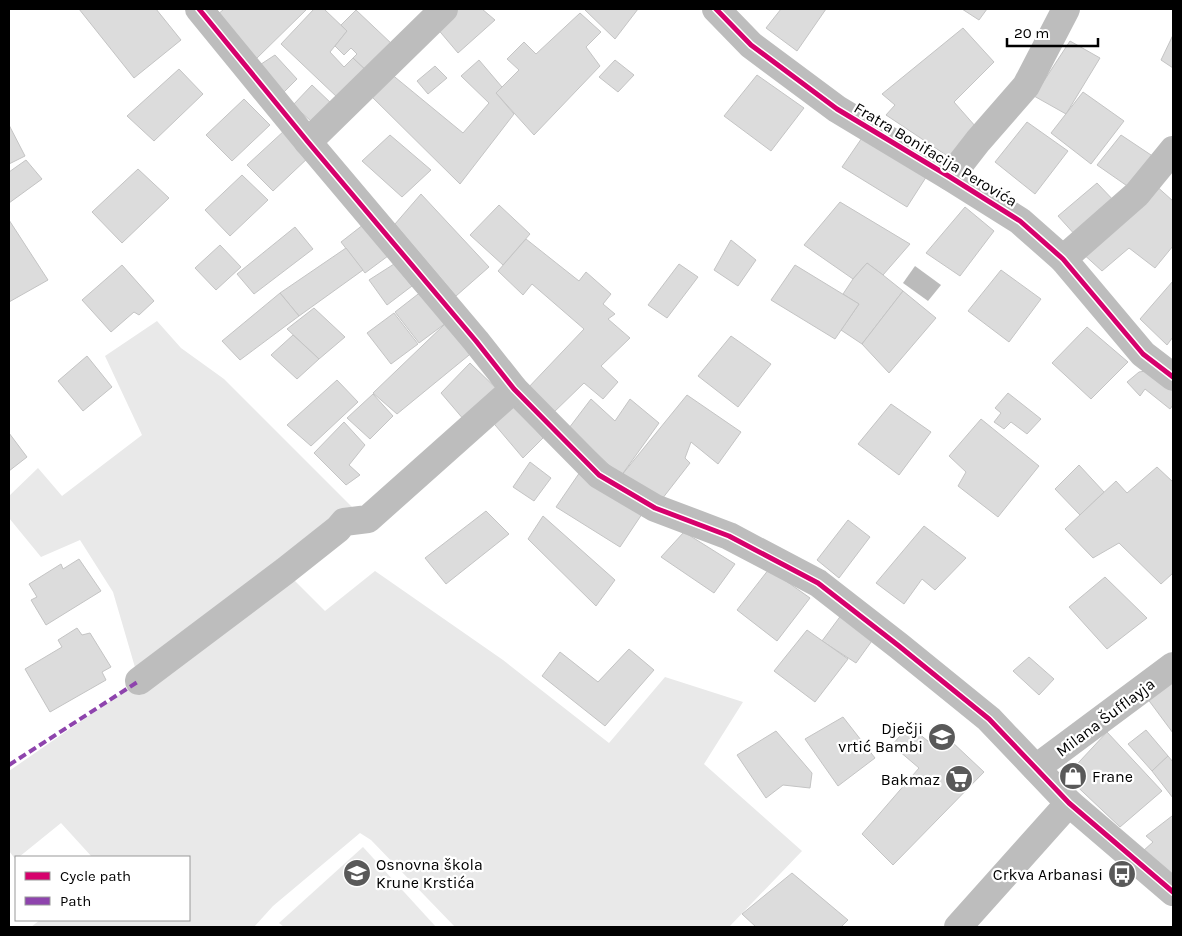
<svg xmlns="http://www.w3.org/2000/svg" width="1182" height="936" viewBox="0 0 1182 936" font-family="Karla,sans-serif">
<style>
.green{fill:#e9e9e9}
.water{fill:#bbb}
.building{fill:#dcdcdc;stroke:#c4c4c4}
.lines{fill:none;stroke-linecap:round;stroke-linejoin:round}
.minor{stroke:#bdbdbd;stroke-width:28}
.quiet{stroke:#8e44ad;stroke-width:4;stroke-dasharray:8 4;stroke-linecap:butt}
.cycleway-casing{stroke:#fff;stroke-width:8}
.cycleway{stroke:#d6006c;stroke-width:5}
.labels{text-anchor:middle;stroke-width:4.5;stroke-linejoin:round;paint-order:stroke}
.street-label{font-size:16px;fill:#000;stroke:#fff}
.poi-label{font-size:16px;fill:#000;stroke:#fff;text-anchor:end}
</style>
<rect width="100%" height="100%" fill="#fff"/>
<g class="green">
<path d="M 157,321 L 181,348 L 224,379 L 355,510 L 285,571 L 325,611 L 375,571 L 503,660 L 609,743 L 665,677 L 743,702 L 704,764 L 802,851 L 729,927 L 455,927 L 371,840 L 360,833 L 273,906 L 254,927 L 31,927 L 40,920 L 189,920 L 189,857 L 92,857 L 61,823 L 19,857 L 16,857 L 16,860 L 9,851 L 9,771 L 139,681 L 113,592 L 80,540 L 41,557 L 9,518 L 9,496 L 38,468 L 62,496 L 142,435 L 105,356 Z"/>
<path d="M 363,847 L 436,927 L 284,927 L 279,923 Z"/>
</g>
<path class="water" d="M 915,266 L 941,285 L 928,301 L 903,283 Z"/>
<g class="building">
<path d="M 79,9 L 156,9 L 181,40 L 134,78 Z"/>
<path d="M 224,9 L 307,9 L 256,59 L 217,15 Z"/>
<path d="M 314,9 L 324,9 L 347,31 L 330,52 L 344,67 L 353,58 L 367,71 L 338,98 L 281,44 Z"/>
<path d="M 456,9 L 482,9 L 495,20 L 458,53 L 436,27 Z"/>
<path d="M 584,9 L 638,9 L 615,39 Z"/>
<path d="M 781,9 L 826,9 L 797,51 L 766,28 Z"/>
<path d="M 962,9 L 987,9 L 979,20 Z"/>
<path d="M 356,10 L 393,45 L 367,71 L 353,58 L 357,54 L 351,48 L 344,55 L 335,46 L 347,31 L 341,25 Z"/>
<path d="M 580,13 L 601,32 L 586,47 L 600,66 L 534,135 L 496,93 L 519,70 L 507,59 L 524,42 L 536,54 Z"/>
<path d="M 963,28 L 994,62 L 954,102 L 976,127 L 952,159 L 886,115 L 895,105 L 882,94 Z"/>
<path d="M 1173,35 L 1173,68 L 1161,60 Z"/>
<path d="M 1070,41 L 1100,58 L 1066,114 L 1034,96 Z"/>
<path d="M 275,55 L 297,79 L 280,96 L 255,68 Z"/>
<path d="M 479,60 L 502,87 L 496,93 L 514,114 L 460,184 L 367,92 L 390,73 L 463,133 L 489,103 L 461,76 Z"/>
<path d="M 615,60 L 634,75 L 618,92 L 599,77 Z"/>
<path d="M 435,66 L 447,78 L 428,94 L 417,81 Z"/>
<path d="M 179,69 L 203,94 L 154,141 L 127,116 Z"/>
<path d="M 757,75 L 804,108 L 771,151 L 724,116 Z"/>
<path d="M 312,85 L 332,104 L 312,122 L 293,105 Z"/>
<path d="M 1083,92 L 1124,121 L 1091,164 L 1051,133 Z"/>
<path d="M 244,99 L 270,125 L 232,161 L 206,135 Z"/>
<path d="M 1027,122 L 1068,151 L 1035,194 L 995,162 Z"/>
<path d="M 9,125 L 25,156 L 9,164 Z"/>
<path d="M 285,130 L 310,156 L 273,191 L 247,165 Z"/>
<path d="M 866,132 L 930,171 L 907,207 L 842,167 Z"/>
<path d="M 390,135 L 431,170 L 402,197 L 362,161 Z"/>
<path d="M 1121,135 L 1157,159 L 1133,190 L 1097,165 Z"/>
<path d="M 26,160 L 42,179 L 9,203 L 9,172 Z"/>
<path d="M 138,169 L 169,198 L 122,243 L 92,212 Z"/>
<path d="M 242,175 L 268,200 L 230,236 L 205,210 Z"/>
<path d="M 1097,183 L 1117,204 L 1077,237 L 1058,216 Z"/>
<path d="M 1154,184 L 1173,201 L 1173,246 L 1155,268 L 1129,248 L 1102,271 L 1081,252 Z"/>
<path d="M 421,194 L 489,267 L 456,296 L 395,224 Z"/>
<path d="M 840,202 L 910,244 L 883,275 L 867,263 L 853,279 L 804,245 Z"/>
<path d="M 499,205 L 530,234 L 503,265 L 470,235 Z"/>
<path d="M 965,207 L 994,231 L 960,276 L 926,253 Z"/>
<path d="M 9,220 L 48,280 L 9,302 Z"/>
<path d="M 368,221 L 392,253 L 365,273 L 341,242 Z"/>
<path d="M 295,227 L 313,249 L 254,294 L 237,274 Z"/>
<path d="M 526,239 L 579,281 L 586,272 L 611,294 L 603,304 L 615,314 L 608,319 L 630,338 L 601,366 L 618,382 L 603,399 L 584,383 L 551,415 L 526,390 L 584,329 L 532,284 L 523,295 L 498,271 Z"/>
<path d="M 731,240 L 756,260 L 738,286 L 714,270 Z"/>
<path d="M 220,245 L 241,267 L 216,290 L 195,268 Z"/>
<path d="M 346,248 L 363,270 L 299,316 L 280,293 Z"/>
<path d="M 867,263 L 883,275 L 903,291 L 862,344 L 841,330 L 859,304 L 843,294 L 853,279 Z"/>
<path d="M 394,264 L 412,286 L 387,305 L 369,280 Z"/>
<path d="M 679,264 L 698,277 L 667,318 L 648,305 Z"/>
<path d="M 122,265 L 154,301 L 139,315 L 134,312 L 111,332 L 82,300 Z"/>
<path d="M 795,265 L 859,304 L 835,339 L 771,300 Z"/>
<path d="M 1001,270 L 1041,299 L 1009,342 L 968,311 Z"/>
<path d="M 1173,281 L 1173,337 L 1167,345 L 1140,319 Z"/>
<path d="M 422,291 L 446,323 L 419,343 L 395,312 Z"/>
<path d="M 903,291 L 936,318 L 889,373 L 862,344 Z"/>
<path d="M 280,293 L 299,316 L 240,360 L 222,341 Z"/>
<path d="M 314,308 L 345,337 L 319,359 L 287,329 Z"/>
<path d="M 394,313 L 418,344 L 391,364 L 367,333 Z"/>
<path d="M 446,323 L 474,351 L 397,414 L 373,393 Z"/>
<path d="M 1087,327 L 1128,362 L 1091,399 L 1052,363 Z"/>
<path d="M 293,335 L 319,359 L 297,379 L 271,355 Z"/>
<path d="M 731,336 L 771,364 L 738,407 L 698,376 Z"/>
<path d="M 87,356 L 112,387 L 83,411 L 58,381 Z"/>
<path d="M 470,363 L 500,392 L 465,421 L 441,393 Z"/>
<path d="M 1159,369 L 1173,382 L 1173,405 L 1170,409 L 1145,389 L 1140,396 L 1127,382 L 1139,372 Z"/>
<path d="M 337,380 L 358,402 L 311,446 L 287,425 Z"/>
<path d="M 1008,393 L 1041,419 L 1027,434 L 1011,422 L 1004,429 L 994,422 L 1001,413 L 995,408 Z"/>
<path d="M 373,394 L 393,416 L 370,439 L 347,418 Z"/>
<path d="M 687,395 L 741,432 L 718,464 L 691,442 L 685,458 L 690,463 L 662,499 L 621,476 Z"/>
<path d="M 591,399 L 615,421 L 630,399 L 659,423 L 621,476 L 569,428 Z"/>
<path d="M 511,401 L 543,438 L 523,458 L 490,419 Z"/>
<path d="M 891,404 L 931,432 L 899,475 L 858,444 Z"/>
<path d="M 981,419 L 1039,466 L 998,517 L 958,486 L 966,472 L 949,456 Z"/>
<path d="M 344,422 L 365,445 L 349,465 L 360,475 L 346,485 L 314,453 Z"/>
<path d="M 9,433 L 27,457 L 9,471 Z"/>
<path d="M 530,462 L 551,478 L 534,501 L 513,487 Z"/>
<path d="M 1079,465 L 1104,492 L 1080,515 L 1055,489 Z"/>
<path d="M 1157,467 L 1173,482 L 1173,573 L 1161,584 L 1119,543 L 1093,558 L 1065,529 L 1116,481 L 1127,493 Z"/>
<path d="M 580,472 L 644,511 L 620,547 L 556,507 Z"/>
<path d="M 486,511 L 509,534 L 446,584 L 425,558 Z"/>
<path d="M 543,516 L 615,580 L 596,606 L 528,539 Z"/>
<path d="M 848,520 L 870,537 L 839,578 L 817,560 Z"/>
<path d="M 924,526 L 966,558 L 935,590 L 922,579 L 904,604 L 876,583 Z"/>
<path d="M 684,532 L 735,564 L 714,593 L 661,557 Z"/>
<path d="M 79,559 L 101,591 L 46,625 L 31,600 L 37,597 L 29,584 L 61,564 L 63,569 Z"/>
<path d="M 769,569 L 810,598 L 777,641 L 737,610 Z"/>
<path d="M 1105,577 L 1147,618 L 1107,649 L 1069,607 Z"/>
<path d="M 842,614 L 874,638 L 856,663 L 822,641 Z"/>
<path d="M 77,628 L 82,635 L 90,633 L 111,667 L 102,672 L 106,680 L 50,712 L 25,669 L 62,647 L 58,640 Z"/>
<path d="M 807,630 L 848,659 L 815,702 L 774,671 Z"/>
<path d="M 629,649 L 654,670 L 605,726 L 542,676 L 560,652 L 598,682 Z"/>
<path d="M 1029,657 L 1054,679 L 1039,695 L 1013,671 Z"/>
<path d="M 1173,679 L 1173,733 L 1147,698 Z"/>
<path d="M 843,717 L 875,758 L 838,786 L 805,739 Z"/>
<path d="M 909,726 L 938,749 L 951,741 L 984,772 L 893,865 L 862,834 L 919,768 L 892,745 Z"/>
<path d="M 1146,730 L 1168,756 L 1152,771 L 1128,744 Z"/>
<path d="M 776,731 L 812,773 L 810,788 L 783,785 L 766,798 L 737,755 Z"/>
<path d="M 1107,732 L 1162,791 L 1120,827 L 1066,776 Z"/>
<path d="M 1168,756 L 1173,762 L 1173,798 L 1152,771 Z"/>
<path d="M 1172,816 L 1173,817 L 1173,877 L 1143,851 L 1153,842 L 1146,836 Z"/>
<path d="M 792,873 L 848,920 L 841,927 L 756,927 L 742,914 Z"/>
</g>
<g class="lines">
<g class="minor">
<path d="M 199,9 L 308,142 L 476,341 L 514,389 L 599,475 L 655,508 L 729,536 L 818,583 L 899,646 L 989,719 L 1069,803 L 1173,892"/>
<path d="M 716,9 L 751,45 L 837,109 L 950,177 L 1020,221 L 1063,259 L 1143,354 L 1173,377"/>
<path d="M 308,142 L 444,9"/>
<path d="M 950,177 L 978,141 L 1026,86 L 1066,9"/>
<path d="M 1063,259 L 1137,194 L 1173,150"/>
<path d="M 139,681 L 285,571 L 338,529 L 344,522 L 368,519 L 514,389"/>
<path d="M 1036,768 L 1173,666"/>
<path d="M 958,927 L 1069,803"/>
</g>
<path class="quiet" d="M 9,765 L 139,681"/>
<g class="cycleway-casing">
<g id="cycleway">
<path d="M 199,9 L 308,142 L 476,341 L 514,389 L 599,475 L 655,508 L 729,536 L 818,583 L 899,646 L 989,719 L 1069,803 L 1173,892"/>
<path d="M 716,9 L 751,45 L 837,109 L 950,177 L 1020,221 L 1063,259 L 1143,354 L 1173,377"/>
</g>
</g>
<use href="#cycleway" class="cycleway"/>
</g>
<defs>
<g id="school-disc" transform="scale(1.4375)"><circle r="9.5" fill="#595959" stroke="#fff"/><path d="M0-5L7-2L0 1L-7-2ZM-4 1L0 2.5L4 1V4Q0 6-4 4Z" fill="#fff"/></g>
<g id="shop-disc" transform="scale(1.4375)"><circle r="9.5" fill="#595959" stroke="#fff"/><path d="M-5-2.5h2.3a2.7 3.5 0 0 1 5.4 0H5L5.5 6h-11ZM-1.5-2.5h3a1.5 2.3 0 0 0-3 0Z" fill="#fff"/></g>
<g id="supermarket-disc" transform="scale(1.4375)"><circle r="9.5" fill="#595959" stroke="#fff"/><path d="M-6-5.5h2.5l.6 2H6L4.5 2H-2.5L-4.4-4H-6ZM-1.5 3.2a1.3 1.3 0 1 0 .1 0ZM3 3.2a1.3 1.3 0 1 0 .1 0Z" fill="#fff"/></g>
<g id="bus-disc" transform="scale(1.4375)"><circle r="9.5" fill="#595959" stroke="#fff"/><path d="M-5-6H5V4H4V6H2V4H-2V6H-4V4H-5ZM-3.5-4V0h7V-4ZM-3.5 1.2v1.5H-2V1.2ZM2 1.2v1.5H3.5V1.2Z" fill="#fff"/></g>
</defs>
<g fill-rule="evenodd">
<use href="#school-disc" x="942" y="737"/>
<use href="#shop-disc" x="1073" y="776"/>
<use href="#supermarket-disc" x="959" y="779"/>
<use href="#school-disc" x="357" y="873"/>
<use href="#bus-disc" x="1122" y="874"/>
</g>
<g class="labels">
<g class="street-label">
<text transform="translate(936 154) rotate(31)" y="6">Fratra Bonifacija Perovića</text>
<text transform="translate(1105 717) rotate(-37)" y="6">Milana Šufflayja</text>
</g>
<g class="poi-label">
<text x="923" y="734">Dječji<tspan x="923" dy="18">vrtić Bambi</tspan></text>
<text x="1092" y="782" text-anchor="start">Frane</text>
<text x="940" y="785">Bakmaz</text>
<text x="376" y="870" text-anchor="start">Osnovna škola<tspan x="376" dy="18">Krune Krstića</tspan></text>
<text x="1103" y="880">Crkva Arbanasi</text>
</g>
</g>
<rect width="1182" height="936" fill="none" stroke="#000000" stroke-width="20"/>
<rect x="15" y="856" width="175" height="65" fill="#ffffff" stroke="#999999"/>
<rect x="25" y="872" width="25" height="8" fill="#d6006c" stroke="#999999"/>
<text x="60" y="881" font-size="15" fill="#000000">Cycle path</text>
<rect x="25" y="897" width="25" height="8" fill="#8e44ad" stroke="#999999"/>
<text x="60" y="906" font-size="15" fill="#000000">Path</text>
<path d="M1007 38v8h91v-8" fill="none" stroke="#000000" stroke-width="2.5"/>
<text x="1014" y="38" font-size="15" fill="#000000" stroke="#ffffff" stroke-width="4" paint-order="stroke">20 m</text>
</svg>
